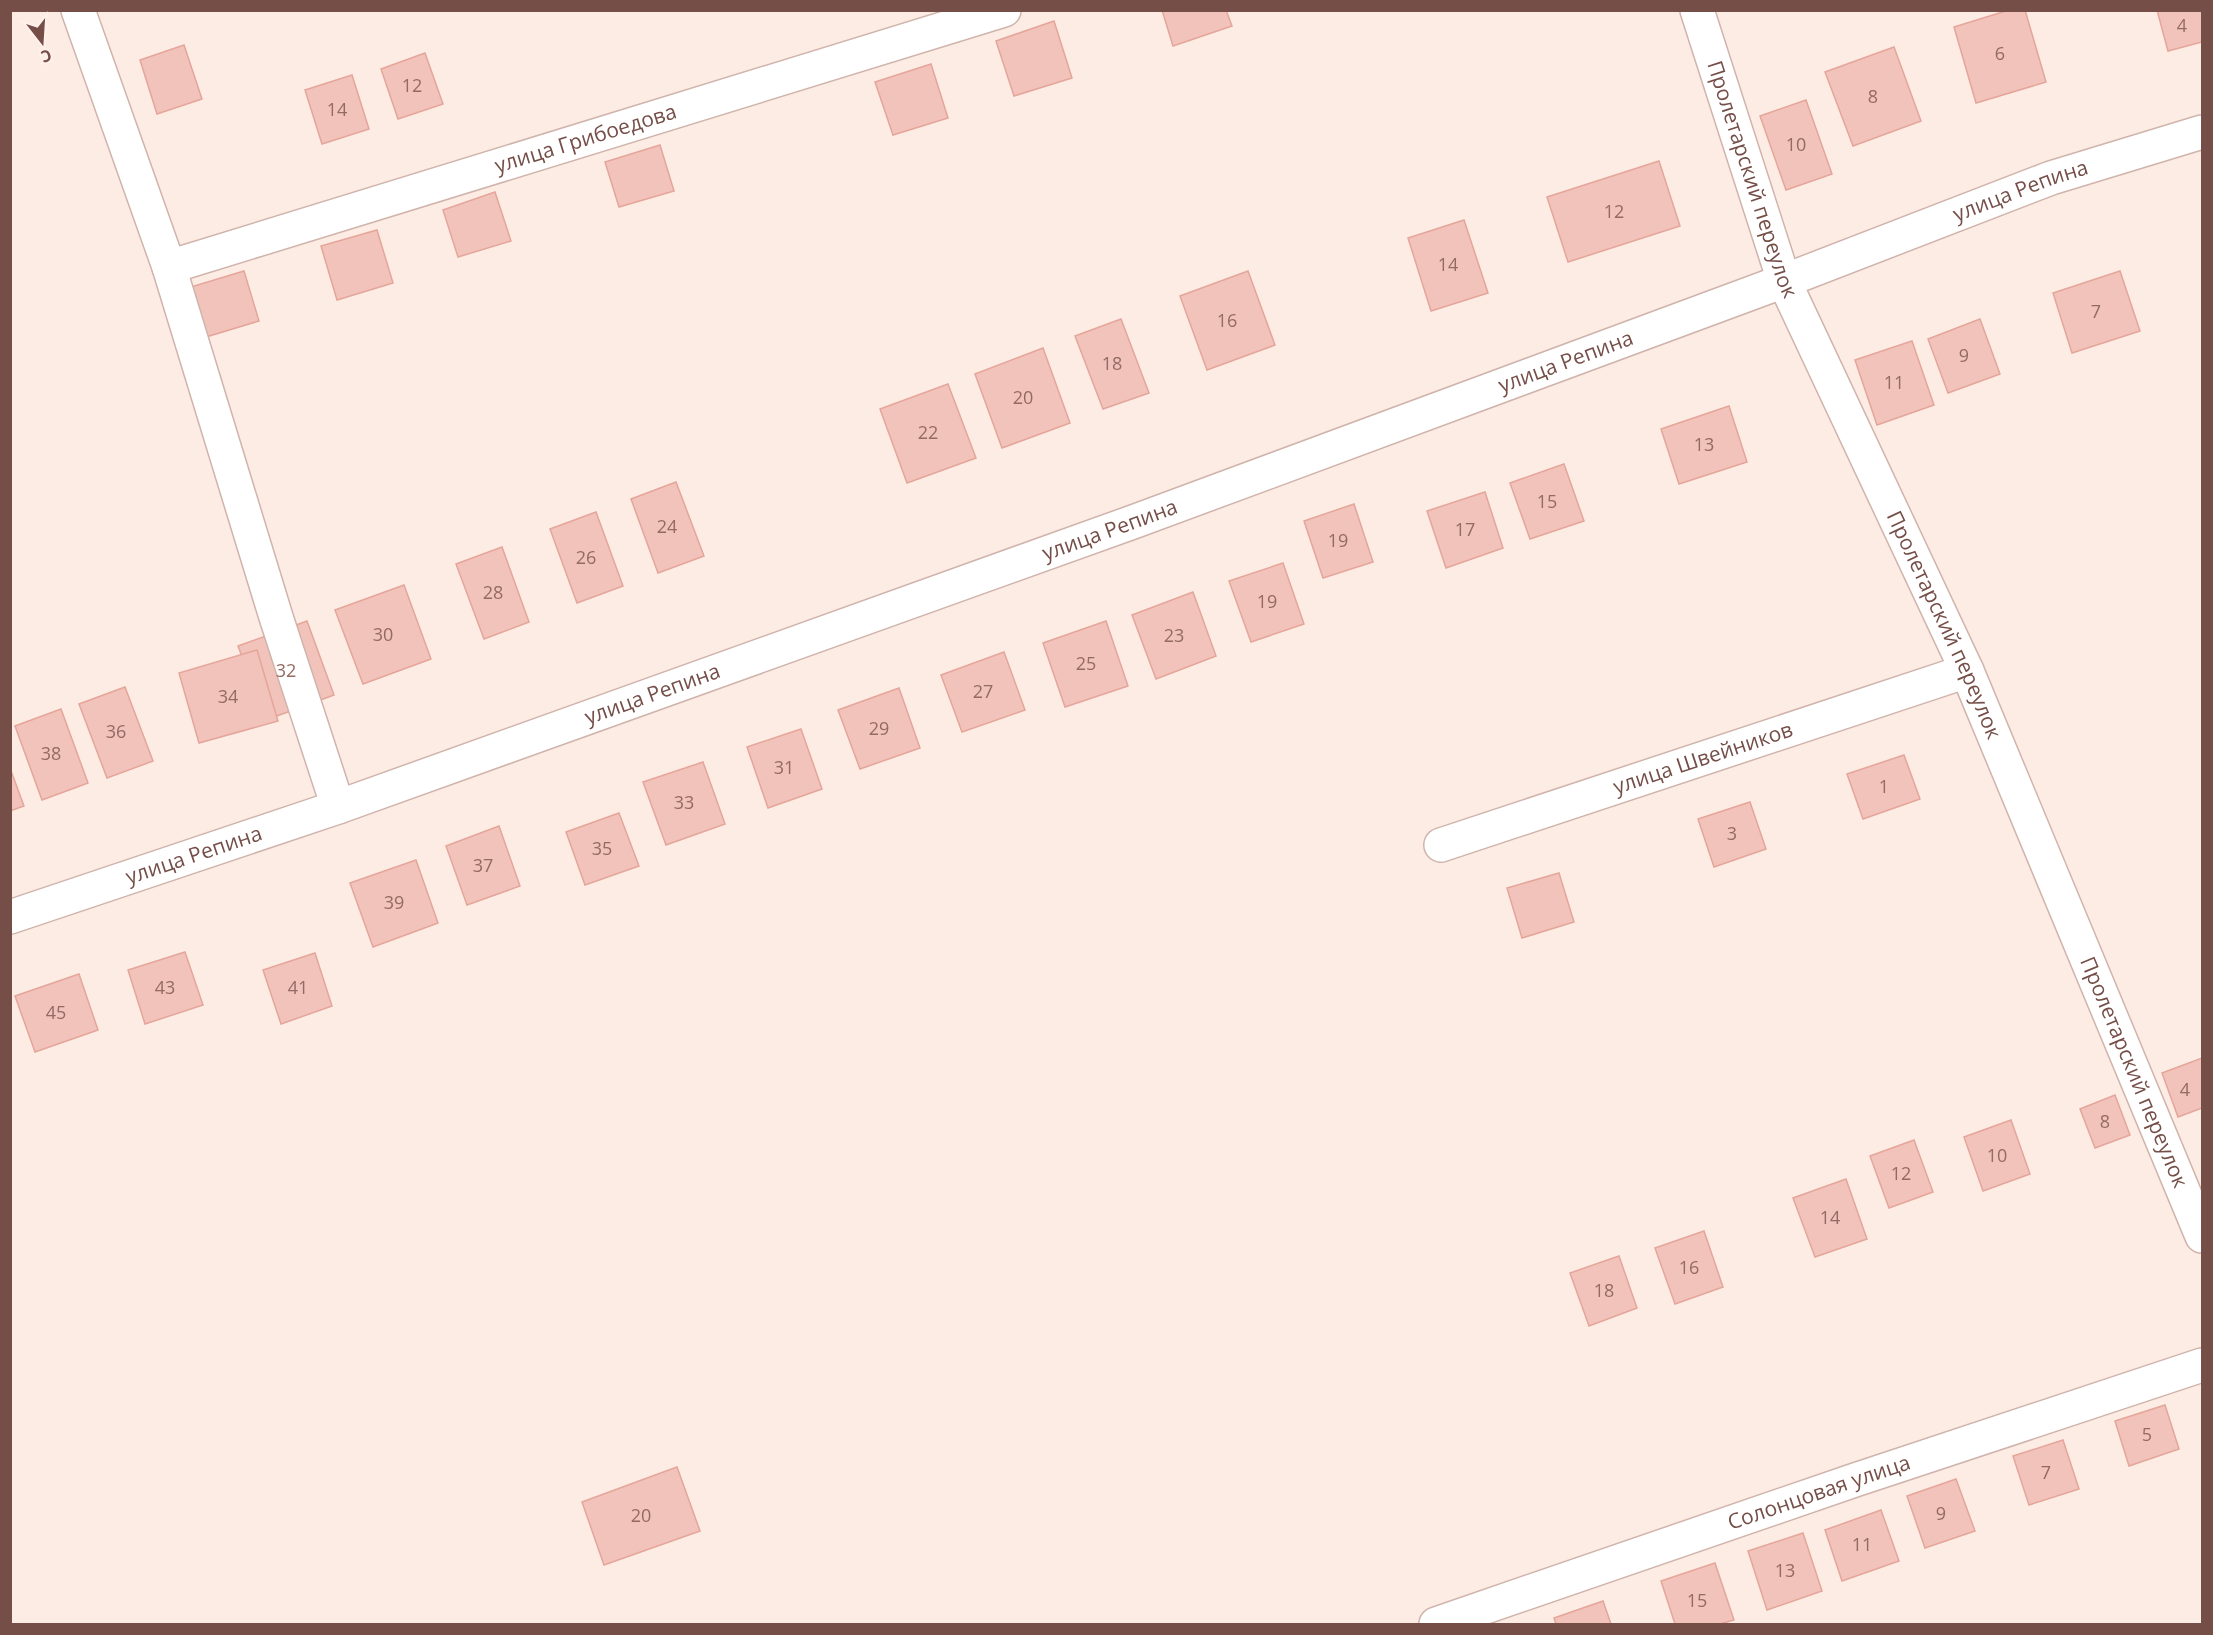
<svg xmlns="http://www.w3.org/2000/svg" width="2213" height="1635" viewBox="0 0 2213 1635" font-family="'Open Sans',sans-serif">
<style>
.building{fill:#f2c3ba;stroke:#e5a59a;stroke-width:1.5}
.lines{fill:none;stroke-linecap:round;stroke-linejoin:round}
.minor-casing{stroke:#d0b4ac;stroke-width:36}
.tertiary-casing{stroke:#d0b4ac;stroke-width:36}
.minor{stroke:#fff;stroke-width:33}
.tertiary{stroke:#fff;stroke-width:33}
.labels{text-anchor:middle;stroke-width:4.5;stroke-linejoin:round;paint-order:stroke}
.number-label{font-size:18px;fill:#946b64}
.street-label{font-size:21px;fill:#754e48;stroke:#fff1e9}
</style>
<rect width="100%" height="100%" fill="#fcece3"/>
<g class="building">
<path d="M 1162,10 L 1226,10 L 1232,26 L 1173,46 Z"/>
<path d="M 2009,10 L 2025,10 L 2046,82 L 1976,103 L 1954,27 Z"/>
<path d="M 2157,10 L 2202,10 L 2202,42 L 2168,51 Z"/>
<path d="M 1054,21 L 1072,78 L 1014,96 L 996,41 Z"/>
<path d="M 184,45 L 202,99 L 157,114 L 140,60 Z"/>
<path d="M 1894,47 L 1921,121 L 1853,146 L 1825,72 Z"/>
<path d="M 425,53 L 443,104 L 398,119 L 381,69 Z"/>
<path d="M 931,64 L 948,118 L 893,135 L 875,82 Z"/>
<path d="M 352,75 L 369,129 L 322,144 L 305,90 Z"/>
<path d="M 1806,100 L 1832,174 L 1786,190 L 1760,116 Z"/>
<path d="M 660,145 L 674,191 L 619,207 L 605,162 Z"/>
<path d="M 1659,161 L 1680,226 L 1568,262 L 1547,197 Z"/>
<path d="M 495,192 L 511,241 L 458,257 L 443,210 Z"/>
<path d="M 1464,220 L 1488,293 L 1431,311 L 1408,238 Z"/>
<path d="M 377,230 L 393,283 L 337,300 L 321,246 Z"/>
<path d="M 244,271 L 259,321 L 206,337 L 191,287 Z"/>
<path d="M 1248,271 L 1275,345 L 1207,370 L 1180,296 Z"/>
<path d="M 2120,271 L 2140,331 L 2072,353 L 2053,293 Z"/>
<path d="M 1121,319 L 1149,393 L 1103,409 L 1075,336 Z"/>
<path d="M 1980,319 L 2000,374 L 1948,393 L 1928,339 Z"/>
<path d="M 1912,341 L 1934,405 L 1877,425 L 1855,360 Z"/>
<path d="M 1043,348 L 1070,423 L 1002,448 L 975,374 Z"/>
<path d="M 948,384 L 976,458 L 907,483 L 880,409 Z"/>
<path d="M 1729,406 L 1747,462 L 1679,484 L 1661,429 Z"/>
<path d="M 1564,464 L 1584,521 L 1530,539 L 1510,483 Z"/>
<path d="M 676,482 L 704,556 L 658,573 L 631,499 Z"/>
<path d="M 1485,492 L 1503,548 L 1446,568 L 1427,511 Z"/>
<path d="M 1354,504 L 1373,562 L 1323,578 L 1304,521 Z"/>
<path d="M 596,512 L 623,586 L 577,603 L 550,529 Z"/>
<path d="M 502,547 L 529,622 L 484,639 L 456,564 Z"/>
<path d="M 1283,563 L 1304,624 L 1251,642 L 1229,581 Z"/>
<path d="M 404,585 L 431,659 L 363,684 L 335,610 Z"/>
<path d="M 1193,592 L 1216,656 L 1156,679 L 1132,615 Z"/>
<path d="M 307,621 L 334,695 L 266,720 L 238,646 Z"/>
<path d="M 1106,621 L 1128,686 L 1065,707 L 1043,643 Z"/>
<path d="M 257,650 L 278,721 L 199,743 L 179,673 Z"/>
<path d="M 1004,652 L 1025,710 L 962,732 L 941,675 Z"/>
<path d="M 125,687 L 153,761 L 107,778 L 79,704 Z"/>
<path d="M 899,688 L 920,748 L 860,769 L 838,710 Z"/>
<path d="M 61,709 L 88,783 L 42,800 L 15,726 Z"/>
<path d="M 801,729 L 822,789 L 768,808 L 747,747 Z"/>
<path d="M 1904,755 L 1920,799 L 1863,819 L 1847,774 Z"/>
<path d="M 703,762 L 725,824 L 666,845 L 643,782 Z"/>
<path d="M 10,768 L 24,806 L 10,811 Z"/>
<path d="M 1750,802 L 1766,849 L 1714,867 L 1698,819 Z"/>
<path d="M 619,813 L 639,866 L 585,885 L 566,832 Z"/>
<path d="M 499,826 L 520,886 L 467,905 L 446,846 Z"/>
<path d="M 416,860 L 438,923 L 373,947 L 350,883 Z"/>
<path d="M 1559,873 L 1574,922 L 1522,938 L 1507,888 Z"/>
<path d="M 185,952 L 203,1005 L 145,1024 L 128,970 Z"/>
<path d="M 315,953 L 332,1006 L 281,1024 L 263,970 Z"/>
<path d="M 79,974 L 98,1030 L 35,1052 L 15,996 Z"/>
<path d="M 2202,1058 L 2202,1108 L 2178,1117 L 2162,1073 Z"/>
<path d="M 2115,1095 L 2130,1135 L 2095,1148 L 2080,1109 Z"/>
<path d="M 2011,1120 L 2030,1174 L 1983,1191 L 1964,1137 Z"/>
<path d="M 1914,1140 L 1933,1192 L 1889,1208 L 1870,1156 Z"/>
<path d="M 1846,1179 L 1867,1239 L 1815,1257 L 1793,1198 Z"/>
<path d="M 1704,1231 L 1723,1287 L 1675,1304 L 1655,1248 Z"/>
<path d="M 1619,1256 L 1637,1308 L 1589,1326 L 1570,1273 Z"/>
<path d="M 2165,1405 L 2179,1449 L 2129,1466 L 2115,1421 Z"/>
<path d="M 2063,1440 L 2079,1489 L 2029,1505 L 2013,1456 Z"/>
<path d="M 677,1467 L 700,1531 L 604,1565 L 582,1502 Z"/>
<path d="M 1956,1479 L 1975,1531 L 1925,1548 L 1907,1496 Z"/>
<path d="M 1881,1510 L 1899,1561 L 1842,1581 L 1825,1530 Z"/>
<path d="M 1803,1533 L 1822,1591 L 1767,1610 L 1748,1551 Z"/>
<path d="M 1715,1563 L 1734,1620 L 1720,1624 L 1675,1624 L 1661,1581 Z"/>
<path d="M 1603,1601 L 1611,1624 L 1556,1624 L 1554,1618 Z"/>
</g>
<g class="lines">
<g class="minor-casing">
<g id="minor">
<path d="M 78,10 L 169,267 L 276,617 L 338,807"/>
<path id="s1" d="M 1697,10 L 1784,281 L 1967,671 L 2202,1236"/>
<path id="s2" d="M 169,267 L 1004,10"/>
<path id="s3" d="M 1441,845 L 1967,671"/>
<path id="s4" d="M 1436,1624 L 1855,1480 L 2202,1365"/>
</g>
</g>
<g class="tertiary-casing">
<g id="tertiary">
<path id="s5" d="M 10,917 L 338,807 L 1133,522 L 1784,281 L 2051,178 L 2202,132"/>
</g>
</g>
<use href="#minor" class="minor"/>
<use href="#tertiary" class="tertiary"/>
</g>
<g class="labels">
<g class="number-label">
<text x="2182" y="32">4</text>
<text x="2000" y="60">6</text>
<text x="412" y="92">12</text>
<text x="1873" y="103">8</text>
<text x="337" y="116">14</text>
<text x="1796" y="151">10</text>
<text x="1614" y="218">12</text>
<text x="1448" y="271">14</text>
<text x="2096" y="318">7</text>
<text x="1227" y="327">16</text>
<text x="1964" y="362">9</text>
<text x="1112" y="370">18</text>
<text x="1894" y="389">11</text>
<text x="1023" y="404">20</text>
<text x="928" y="439">22</text>
<text x="1704" y="451">13</text>
<text x="1547" y="508">15</text>
<text x="667" y="533">24</text>
<text x="1465" y="536">17</text>
<text x="1338" y="547">19</text>
<text x="586" y="564">26</text>
<text x="493" y="599">28</text>
<text x="1267" y="608">19</text>
<text x="383" y="641">30</text>
<text x="1174" y="642">23</text>
<text x="1086" y="670">25</text>
<text x="286" y="677">32</text>
<text x="983" y="698">27</text>
<text x="228" y="703">34</text>
<text x="879" y="735">29</text>
<text x="116" y="738">36</text>
<text x="51" y="760">38</text>
<text x="784" y="774">31</text>
<text x="1884" y="793">1</text>
<text x="684" y="809">33</text>
<text x="1732" y="840">3</text>
<text x="602" y="855">35</text>
<text x="483" y="872">37</text>
<text x="394" y="909">39</text>
<text x="165" y="994">43</text>
<text x="298" y="994">41</text>
<text x="56" y="1019">45</text>
<text x="2185" y="1096">4</text>
<text x="2105" y="1128">8</text>
<text x="1997" y="1162">10</text>
<text x="1901" y="1180">12</text>
<text x="1830" y="1224">14</text>
<text x="1689" y="1274">16</text>
<text x="1604" y="1297">18</text>
<text x="2147" y="1441">5</text>
<text x="2046" y="1479">7</text>
<text x="1941" y="1520">9</text>
<text x="641" y="1522">20</text>
<text x="1862" y="1551">11</text>
<text x="1785" y="1577">13</text>
<text x="1697" y="1607">15</text>
</g>
<g class="street-label">
<text dy="7" stroke="none"><textPath href="#s2" startOffset="436">улица Грибоедова</textPath></text>
<text dy="7" stroke="none"><textPath href="#s1" startOffset="178">Пролетарский переулок</textPath></text>
<text dy="7" stroke="none"><textPath href="#s5" startOffset="2138">улица Репина</textPath></text>
<text dy="7" stroke="none"><textPath href="#s5" startOffset="1652">улица Репина</textPath></text>
<text dy="7" stroke="none"><textPath href="#s5" startOffset="1166">улица Репина</textPath></text>
<text dy="7" stroke="none"><textPath href="#s1" startOffset="664">Пролетарский переулок</textPath></text>
<text dy="7" stroke="none"><textPath href="#s5" startOffset="680">улица Репина</textPath></text>
<text dy="7" stroke="none"><textPath href="#s3" startOffset="276">улица Швейников</textPath></text>
<text dy="7" stroke="none"><textPath href="#s5" startOffset="194">улица Репина</textPath></text>
<text dy="7" stroke="none"><textPath href="#s1" startOffset="1150">Пролетарский переулок</textPath></text>
<text dy="7" stroke="none"><textPath href="#s4" startOffset="405">Солонцовая улица</textPath></text>
</g>
</g>
<rect width="2213" height="1635" fill="none" stroke="#754e48" stroke-width="24"/>
<g transform="translate(42 42) rotate(163)" stroke="#fff1e9" stroke-width="4.5" paint-order="stroke">
<path d="M0-4.5L10 22L0 15L-10 22Z" fill="#754e48"/>
<text y="-9" font-size="16" font-weight="bold" text-anchor="middle" fill="#754e48">С</text>
</g>
</svg>
